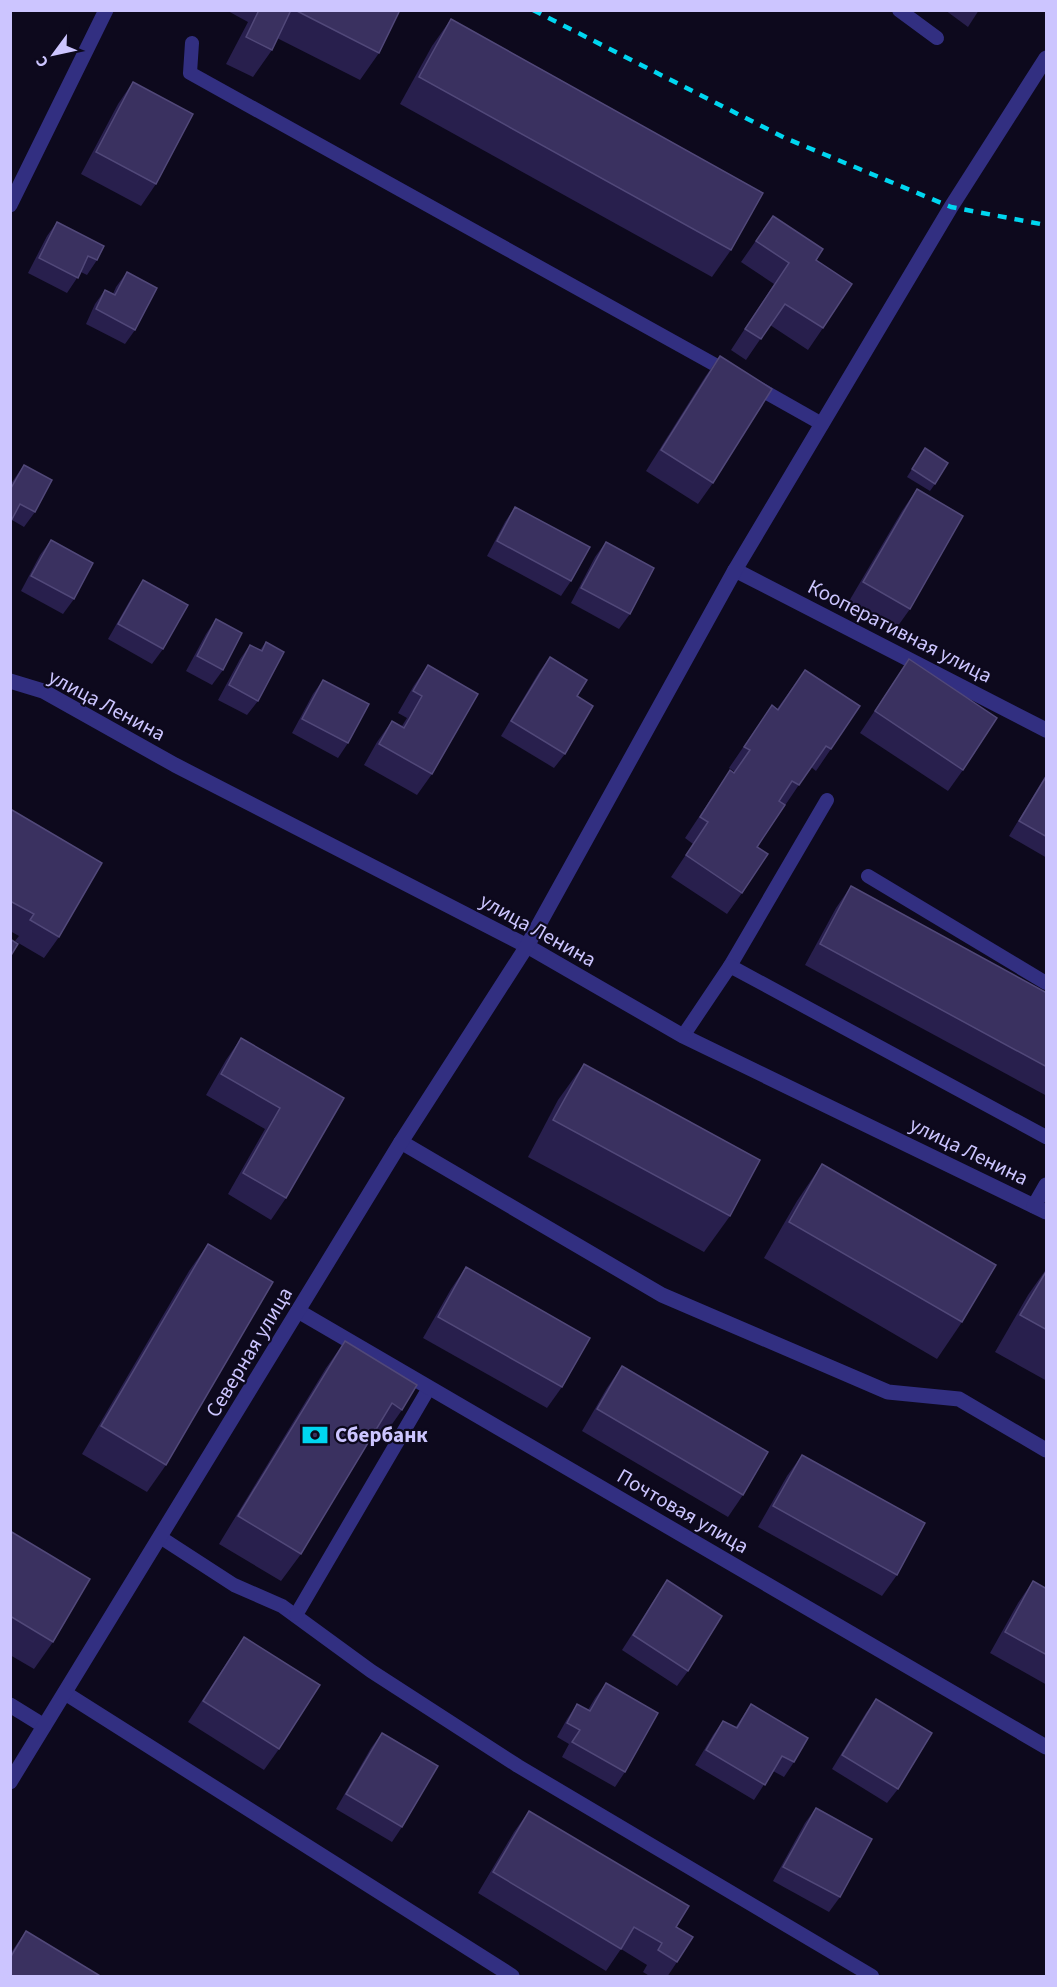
<svg xmlns="http://www.w3.org/2000/svg" width="1057" height="1987" viewBox="0 0 1057 1987" font-family="'Source Sans 3',sans-serif">
<style>
.lines{fill:none;stroke-linecap:round;stroke-linejoin:round}
.service{stroke:#322f81;stroke-width:14}
.minor{stroke:#322f81;stroke-width:15}
.rail{stroke:#00d6f0;stroke-width:4.5;stroke-dasharray:9 8;stroke-linecap:butt}
.wall{fill:#281f4d}
.building{fill:#3a3160;stroke:#514879;stroke-width:1.5}
.labels{text-anchor:middle;stroke-width:4.5;stroke-linejoin:round;paint-order:stroke}
.street-label{font-size:21px;fill:#ccc5ff;stroke:#0d091d}
.poi-label{font-size:21px;font-weight:bold;fill:#ccc5ff;stroke:#0d091d;text-anchor:start}
</style>
<rect width="100%" height="100%" fill="#0d091d"/>
<g class="lines">
<g class="service">
<path d="M 899,10 L 937,38"/>
<path d="M 192,43 L 190,73 L 728,372"/>
<path d="M 753,385 L 822,424"/>
<path d="M 868,876 L 1046,983"/>
<path d="M 730,966 L 827,800"/>
<path d="M 683,1036 L 730,966 L 1046,1137"/>
<path d="M 160,1537 L 234,1585 L 282,1606 L 371,1671 L 518,1766 L 872,1976"/>
<path d="M 296,1615 L 429,1388"/>
</g>
<g class="minor">
<path d="M 10,205 L 106,10"/>
<path d="M 735,570 L 1046,730"/>
<path d="M 10,681 L 43,691 L 175,765 L 527,946 L 683,1036 L 1046,1212"/>
<path d="M 401,1142 L 662,1295 L 888,1392 L 959,1399 L 1046,1450"/>
<path d="M 1034,1206 L 1046,1185"/>
<path d="M 298,1311 L 1046,1747"/>
<path d="M 65,1693 L 512,1976"/>
<path d="M 10,1705 L 44,1726"/>
<path d="M 10,1782 L 401,1142 L 527,946 L 735,570 L 951,207 L 1046,58"/>
</g>
<path class="rail" d="M 533,10 L 785,138 L 951,207 L 1046,225"/>
</g>
<g class="wall">
<path d="M 226,10 L 400,10 L 379,53 L 360,80 L 277,38 L 272,50 L 253,77 L 226,64 L 248,22 Z"/>
<path d="M 945,10 L 979,10 L 968,27 Z"/>
<path d="M 451,19 L 731,250 L 712,277 L 400,104 L 432,46 Z"/>
<path d="M 133,82 L 156,184 L 141,206 L 81,174 L 118,104 Z"/>
<path d="M 773,216 L 816,260 L 823,328 L 808,350 L 770,325 L 746,360 L 731,350 L 774,284 L 741,262 Z"/>
<path d="M 57,222 L 97,260 L 87,275 L 81,272 L 67,293 L 28,273 L 47,236 Z"/>
<path d="M 127,272 L 135,330 L 125,344 L 86,324 L 95,304 L 105,290 L 113,294 L 116,287 Z"/>
<path d="M 720,356 L 713,483 L 698,504 L 646,471 L 705,377 Z"/>
<path d="M 925,448 L 935,484 L 930,491 L 907,477 Z"/>
<path d="M 24,465 L 35,512 L 24,527 L 12,520 L 10,523 L 10,485 Z"/>
<path d="M 917,489 L 910,609 L 895,630 L 848,603 L 902,511 Z"/>
<path d="M 515,507 L 571,581 L 561,596 L 487,556 L 505,522 Z"/>
<path d="M 51,540 L 74,599 L 63,614 L 21,591 L 40,555 Z"/>
<path d="M 606,542 L 630,614 L 619,629 L 571,603 L 595,557 Z"/>
<path d="M 143,580 L 163,649 L 152,664 L 108,639 L 133,595 Z"/>
<path d="M 216,619 L 223,670 L 212,685 L 186,671 L 206,634 Z"/>
<path d="M 266,642 L 258,701 L 247,715 L 218,700 L 240,659 L 250,645 L 260,650 Z"/>
<path d="M 550,657 L 577,696 L 565,754 L 554,768 L 501,736 L 539,672 Z"/>
<path d="M 909,659 L 963,770 L 948,791 L 860,733 Z"/>
<path d="M 428,665 L 432,774 L 417,795 L 364,765 L 377,742 L 392,721 L 402,726 L 407,718 L 398,713 L 413,687 Z"/>
<path d="M 805,670 L 831,749 L 816,771 L 811,767 L 757,847 L 742,893 L 727,914 L 671,877 L 693,844 L 685,838 L 730,770 L 734,773 L 735,772 L 729,768 L 772,705 L 777,709 Z"/>
<path d="M 323,680 L 348,743 L 338,758 L 292,733 L 313,694 Z"/>
<path d="M 1047,773 L 1047,858 L 1009,836 Z"/>
<path d="M 10,812 L 59,937 L 44,958 L 15,941 L 19,936 L 10,931 Z"/>
<path d="M 851,886 L 1047,993 L 1047,1096 L 805,965 L 836,908 Z"/>
<path d="M 241,1038 L 344,1098 L 286,1198 L 271,1220 L 228,1194 L 265,1129 L 206,1095 L 226,1060 Z"/>
<path d="M 584,1064 L 730,1216 L 704,1252 L 528,1157 L 558,1100 Z"/>
<path d="M 822,1164 L 962,1322 L 937,1359 L 764,1258 L 797,1201 Z"/>
<path d="M 208,1244 L 166,1465 L 147,1492 L 82,1454 L 189,1271 Z"/>
<path d="M 466,1267 L 562,1387 L 547,1408 L 423,1338 L 451,1289 Z"/>
<path d="M 1047,1268 L 1047,1381 L 995,1352 L 1028,1295 Z"/>
<path d="M 345,1341 L 402,1410 L 383,1437 L 375,1432 L 301,1554 L 281,1581 L 219,1544 L 326,1368 Z"/>
<path d="M 622,1366 L 743,1495 L 728,1517 L 582,1431 L 607,1388 Z"/>
<path d="M 802,1455 L 897,1575 L 882,1596 L 758,1527 L 787,1476 Z"/>
<path d="M 10,1531 L 53,1642 L 34,1669 L 10,1655 Z"/>
<path d="M 667,1580 L 688,1671 L 677,1686 L 622,1650 Z"/>
<path d="M 1033,1581 L 1047,1589 L 1047,1685 L 990,1653 L 1018,1603 Z"/>
<path d="M 244,1637 L 279,1749 L 264,1770 L 188,1722 L 229,1659 Z"/>
<path d="M 606,1683 L 625,1772 L 615,1787 L 562,1757 L 569,1744 L 557,1737 L 567,1719 L 577,1704 L 588,1710 L 595,1698 Z"/>
<path d="M 876,1699 L 898,1789 L 887,1803 L 832,1769 L 866,1713 Z"/>
<path d="M 751,1704 L 794,1762 L 784,1777 L 773,1771 L 754,1800 L 695,1765 L 713,1735 L 723,1721 L 735,1728 Z"/>
<path d="M 382,1733 L 402,1827 L 392,1842 L 336,1809 L 371,1748 Z"/>
<path d="M 816,1808 L 840,1897 L 829,1912 L 773,1881 L 805,1823 Z"/>
<path d="M 529,1811 L 676,1927 L 677,1962 L 667,1977 L 651,1977 L 643,1972 L 647,1965 L 621,1949 L 606,1971 L 478,1893 L 514,1832 Z"/>
<path d="M 26,1931 L 10,1977 L 10,1954 Z"/>
</g>
<g class="building">
<path d="M 259,10 L 291,10 L 272,50 L 246,37 Z"/>
<path d="M 295,10 L 400,10 L 379,53 Z"/>
<path d="M 451,19 L 763,193 L 731,250 L 419,77 Z"/>
<path d="M 133,82 L 193,114 L 156,184 L 96,152 Z"/>
<path d="M 773,216 L 823,249 L 816,260 L 852,284 L 823,328 L 785,304 L 761,339 L 745,329 L 789,263 L 756,241 Z"/>
<path d="M 57,222 L 104,246 L 97,260 L 88,256 L 78,278 L 39,258 Z"/>
<path d="M 127,272 L 157,288 L 135,330 L 96,309 L 105,290 L 115,295 Z"/>
<path d="M 720,356 L 772,389 L 713,483 L 661,450 Z"/>
<path d="M 925,448 L 948,463 L 935,484 L 912,469 Z"/>
<path d="M 24,465 L 52,480 L 35,512 L 20,504 L 10,523 L 10,490 Z"/>
<path d="M 917,489 L 963,516 L 910,609 L 863,582 Z"/>
<path d="M 515,507 L 590,547 L 571,581 L 497,541 Z"/>
<path d="M 51,540 L 93,563 L 74,599 L 31,576 Z"/>
<path d="M 606,542 L 654,568 L 630,614 L 581,588 Z"/>
<path d="M 143,580 L 188,605 L 163,649 L 118,624 Z"/>
<path d="M 216,619 L 242,633 L 223,670 L 197,656 Z"/>
<path d="M 266,642 L 284,652 L 258,701 L 229,685 L 250,645 L 262,651 Z"/>
<path d="M 550,657 L 587,680 L 577,696 L 593,706 L 565,754 L 511,721 Z"/>
<path d="M 909,659 L 997,718 L 963,770 L 875,711 Z"/>
<path d="M 428,665 L 478,694 L 432,774 L 379,744 L 392,721 L 404,728 L 422,696 L 413,691 Z"/>
<path d="M 805,670 L 860,706 L 831,749 L 826,746 L 799,785 L 792,781 L 779,801 L 785,805 L 757,847 L 768,854 L 742,893 L 686,855 L 708,822 L 700,817 L 730,770 L 734,773 L 750,750 L 744,747 L 772,705 L 778,710 Z"/>
<path d="M 323,680 L 369,704 L 348,743 L 302,719 Z"/>
<path d="M 1047,775 L 1047,837 L 1019,821 Z"/>
<path d="M 12,810 L 102,863 L 59,937 L 30,920 L 34,914 L 10,901 L 10,813 Z"/>
<path d="M 851,886 L 1047,993 L 1047,1067 L 820,944 Z"/>
<path d="M 10,939 L 18,944 L 10,957 Z"/>
<path d="M 241,1038 L 344,1098 L 286,1198 L 243,1173 L 280,1108 L 221,1074 Z"/>
<path d="M 584,1064 L 760,1160 L 730,1216 L 553,1120 Z"/>
<path d="M 822,1164 L 996,1265 L 962,1322 L 789,1222 Z"/>
<path d="M 208,1244 L 273,1282 L 166,1465 L 101,1426 Z"/>
<path d="M 466,1267 L 590,1338 L 562,1387 L 438,1317 Z"/>
<path d="M 1047,1270 L 1047,1330 L 1020,1315 Z"/>
<path d="M 345,1341 L 417,1385 L 402,1410 L 392,1403 L 301,1554 L 238,1516 Z"/>
<path d="M 622,1366 L 768,1452 L 743,1495 L 597,1409 Z"/>
<path d="M 802,1455 L 925,1523 L 897,1575 L 773,1506 Z"/>
<path d="M 10,1531 L 90,1579 L 53,1642 L 10,1616 Z"/>
<path d="M 667,1580 L 722,1616 L 688,1671 L 633,1635 Z"/>
<path d="M 1033,1581 L 1047,1589 L 1047,1655 L 1005,1632 Z"/>
<path d="M 244,1637 L 320,1685 L 279,1749 L 203,1701 Z"/>
<path d="M 606,1683 L 658,1713 L 625,1772 L 572,1742 L 580,1730 L 567,1723 L 577,1704 L 590,1711 Z"/>
<path d="M 876,1699 L 932,1733 L 898,1789 L 842,1755 Z"/>
<path d="M 751,1704 L 808,1738 L 794,1762 L 782,1756 L 765,1785 L 706,1750 L 723,1721 L 737,1728 Z"/>
<path d="M 382,1733 L 438,1766 L 402,1827 L 346,1794 Z"/>
<path d="M 816,1808 L 872,1839 L 840,1897 L 783,1867 Z"/>
<path d="M 529,1811 L 689,1906 L 676,1927 L 693,1937 L 677,1962 L 658,1950 L 662,1943 L 634,1927 L 621,1949 L 493,1872 Z"/>
<path d="M 26,1931 L 102,1977 L 10,1977 L 10,1958 Z"/>
</g>
<defs>
<g id="bank-bare" transform="scale(2.07)"><path d="M-6-4H6V4H-6ZM0-2.3a2.3 2.3 0 1 0 0 4.6a2.3 2.3 0 1 0 0-4.6Z" fill="#00d6f0" stroke="#0d091d" stroke-width="2.5" paint-order="stroke"/></g>
</defs>
<g fill-rule="evenodd">
<use href="#bank-bare" x="315" y="1435"/>
</g>
<g class="labels">
<g class="street-label">
<text transform="translate(900 631) rotate(27)" y="7">Кооперативная улица</text>
<text transform="translate(107 705) rotate(28)" y="7">улица Ленина</text>
<text transform="translate(538 930) rotate(29)" y="7">улица Ленина</text>
<text transform="translate(969 1151) rotate(26)" y="7">улица Ленина</text>
<text transform="translate(249 1352) rotate(-59)" y="7">Северная улица</text>
<text transform="translate(683 1511) rotate(30)" y="7">Почтовая улица</text>
</g>
<g class="poi-label">
<text x="335" y="1442">Сбербанк</text>
</g>
</g>
<rect width="1057" height="1987" fill="none" stroke="#ccc5ff" stroke-width="24"/>
<g transform="translate(54 54) rotate(237)" stroke="#0d091d" stroke-width="4.5" paint-order="stroke">
<path d="M0-4.5L10 22L0 15L-10 22Z" fill="#ccc5ff"/>
<text y="-9" font-size="16" font-weight="bold" text-anchor="middle" fill="#ccc5ff">С</text>
</g>
</svg>
